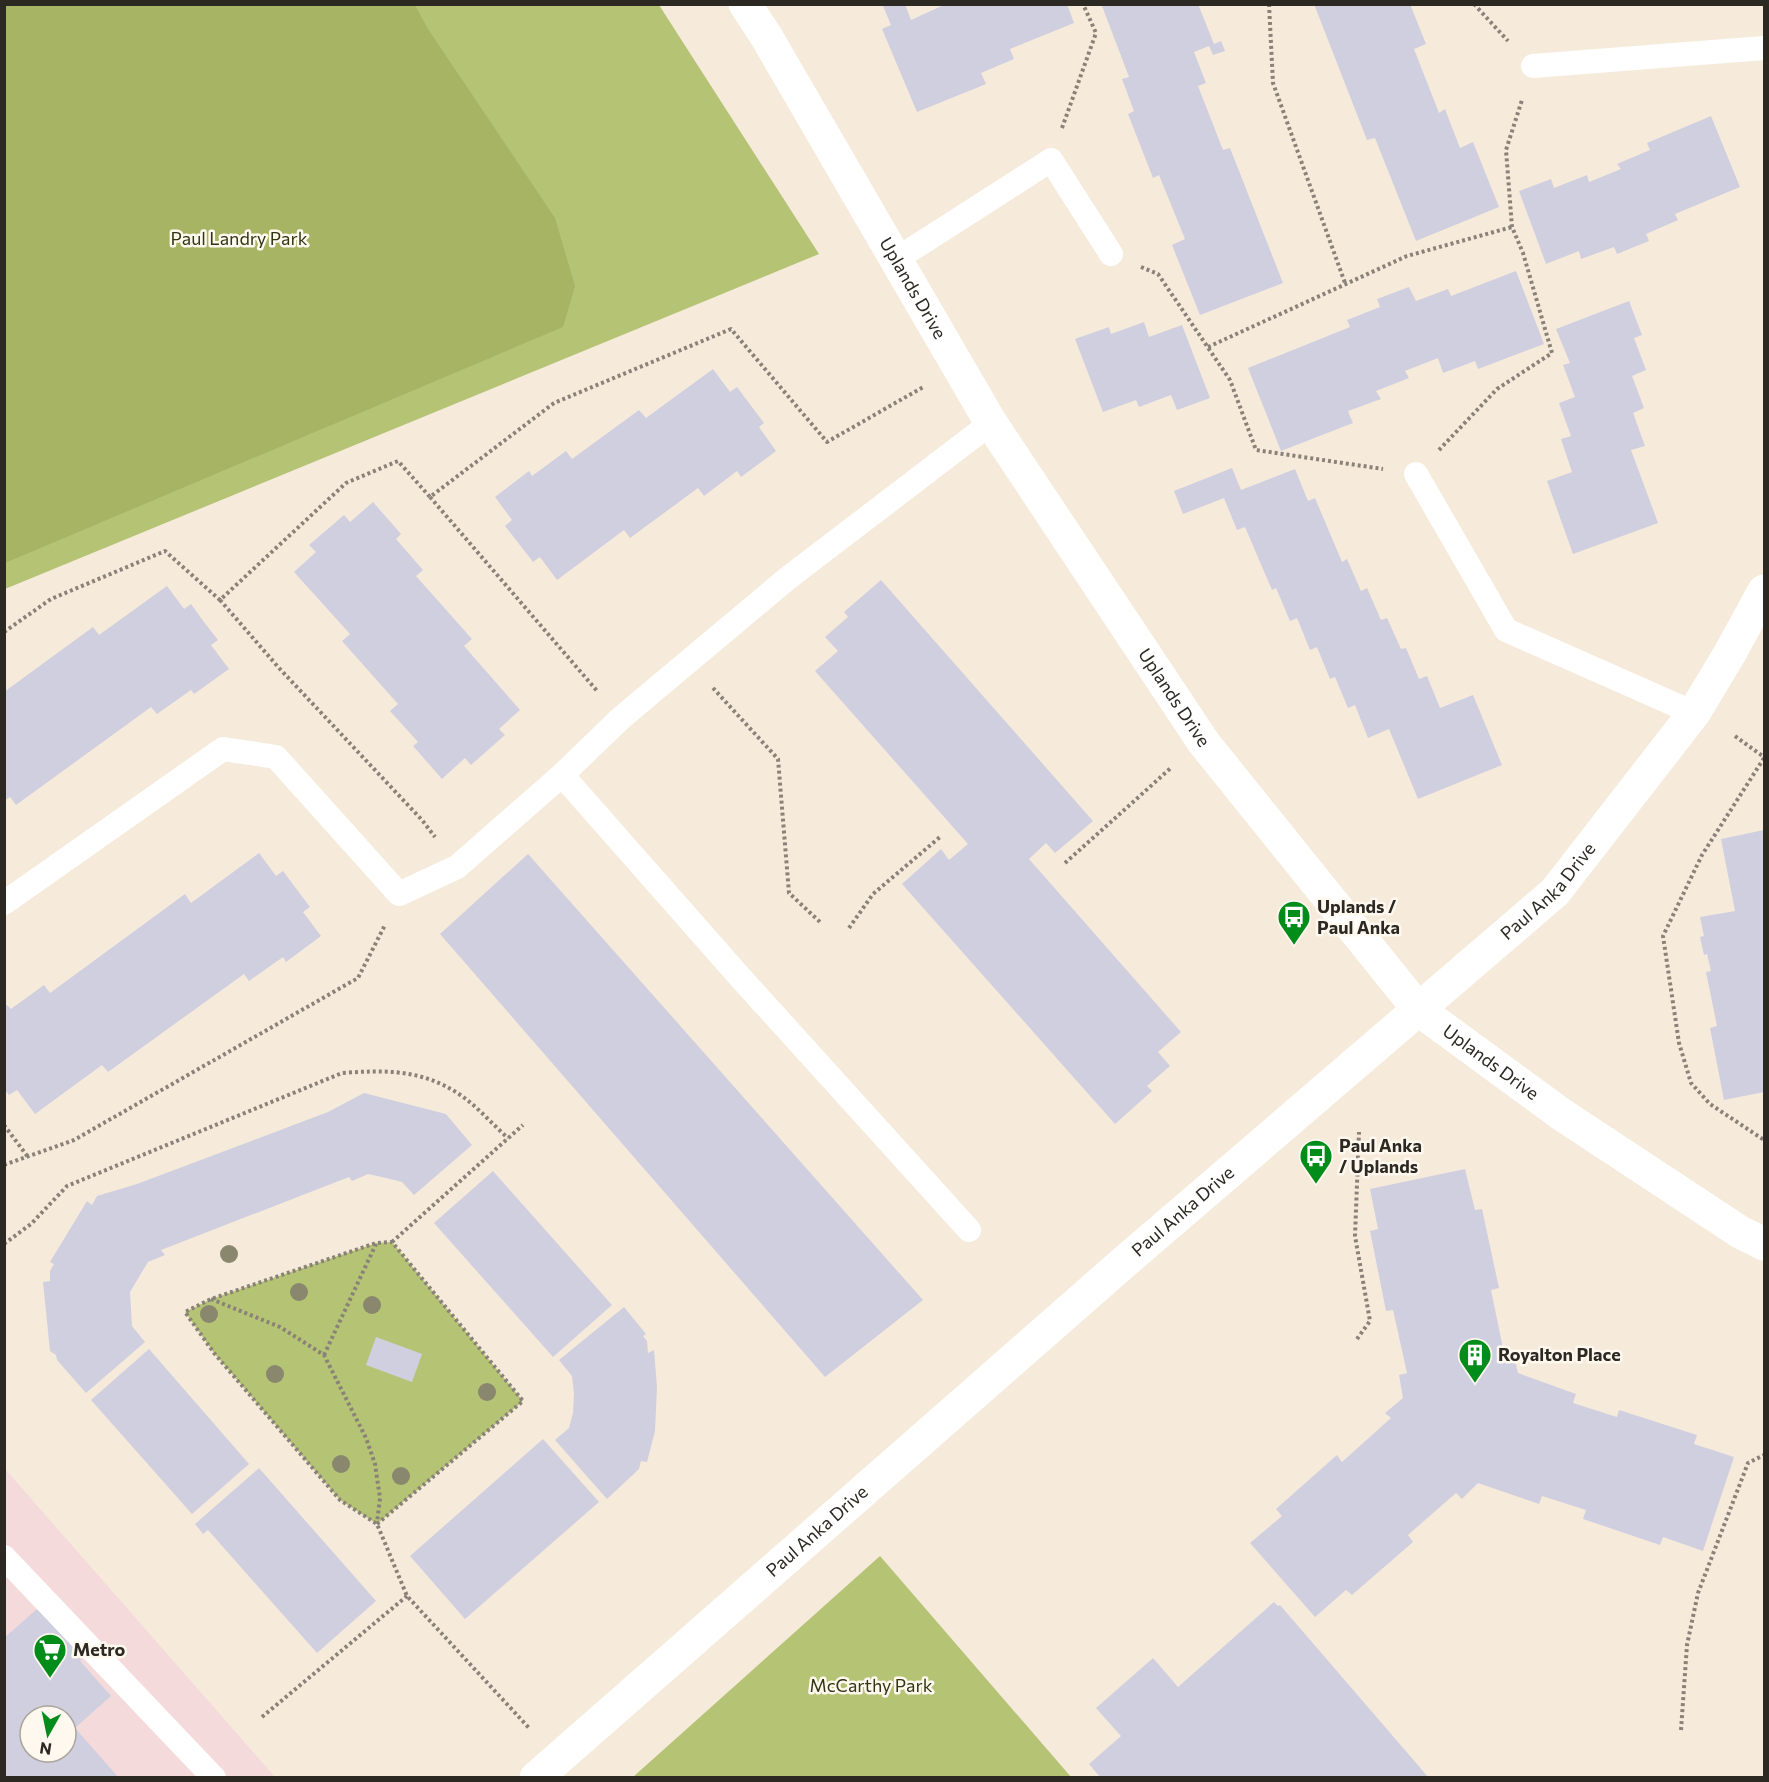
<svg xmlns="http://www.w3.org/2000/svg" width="1769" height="1782" viewBox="0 0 1769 1782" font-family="Commissioner,sans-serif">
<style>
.commercial{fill:#f5dadb;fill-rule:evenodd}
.green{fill:#b5c375}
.forest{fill:#a6b463}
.building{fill:#d0cfe0;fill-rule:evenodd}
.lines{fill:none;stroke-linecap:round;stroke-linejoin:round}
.path{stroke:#8a8278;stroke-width:4;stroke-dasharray:3 3;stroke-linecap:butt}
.service{stroke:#fff;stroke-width:24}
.tertiary{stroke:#fff;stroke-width:33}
.tree{fill:#89876d}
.labels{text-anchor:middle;stroke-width:5;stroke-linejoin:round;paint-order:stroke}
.park-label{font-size:18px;fill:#303613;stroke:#fff8ef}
.street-label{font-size:18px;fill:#2c2822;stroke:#fff8ef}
.poi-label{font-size:18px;font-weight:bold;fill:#2c2822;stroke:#fff8ef;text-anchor:start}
</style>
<rect width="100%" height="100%" fill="#f6eadb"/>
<path class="commercial" d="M 5,1469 L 275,1777 L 5,1777 ZM 30,1716 L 66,1716 L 66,1752 L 30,1752 Z"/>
<g class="green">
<path d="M 5,5 L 659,5 L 819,254 L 5,589 Z"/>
<path d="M 392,1242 L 523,1401 L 377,1524 L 340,1500 L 214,1353 L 185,1312 L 211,1299 L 376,1243 Z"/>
<path d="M 880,1556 L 1071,1777 L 633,1777 Z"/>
</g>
<path class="forest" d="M 5,4 L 415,5 L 428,29 L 555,218 L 575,286 L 563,327 L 5,563 Z"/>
<g class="building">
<path d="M 888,4 L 905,4 L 911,20 L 946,4 L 1067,4 L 1074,23 L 1010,49 L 1014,59 L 981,73 L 986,84 L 917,112 L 882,29 L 891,25 L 883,6 Z"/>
<path d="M 1105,4 L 1198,4 L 1214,44 L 1221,41 L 1225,51 L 1213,55 L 1209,46 L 1194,52 L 1206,83 L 1198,86 L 1223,150 L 1230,148 L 1283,283 L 1200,315 L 1172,245 L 1185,239 L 1159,175 L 1153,178 L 1128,114 L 1134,111 L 1122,79 L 1129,77 L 1102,6 Z"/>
<path d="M 1314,4 L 1410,4 L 1426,44 L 1414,49 L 1439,113 L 1445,109 L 1460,148 L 1473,142 L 1499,207 L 1416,241 L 1375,138 L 1367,140 Z"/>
<path d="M 1711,116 L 1740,187 L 1675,214 L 1678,220 L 1646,234 L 1649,241 L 1617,254 L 1614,247 L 1581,259 L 1579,251 L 1546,264 L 1519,191 L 1551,179 L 1554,188 L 1587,175 L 1589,182 L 1621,169 L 1617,164 L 1650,150 L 1647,143 Z"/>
<path d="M 1516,271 L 1544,344 L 1478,369 L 1475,361 L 1443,373 L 1438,358 L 1405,371 L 1409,378 L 1376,391 L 1381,399 L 1348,411 L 1353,423 L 1281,451 L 1248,368 L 1350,327 L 1347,320 L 1380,307 L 1377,299 L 1409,287 L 1416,301 L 1448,289 L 1451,296 Z"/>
<path d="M 1629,301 L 1642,335 L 1634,338 L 1646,370 L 1632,376 L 1644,408 L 1633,413 L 1645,446 L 1631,450 L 1658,523 L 1573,554 L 1547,481 L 1572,472 L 1561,439 L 1571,436 L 1559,403 L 1575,397 L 1563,365 L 1570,363 L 1556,329 Z"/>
<path d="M 1144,322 L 1149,337 L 1182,325 L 1210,398 L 1177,410 L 1171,395 L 1139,407 L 1136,400 L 1103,412 L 1075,339 L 1109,327 L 1111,334 Z"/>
<path d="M 713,369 L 730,392 L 737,387 L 764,423 L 759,427 L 776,451 L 741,477 L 737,471 L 704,496 L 698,488 L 630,538 L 624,530 L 557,580 L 540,557 L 533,562 L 505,526 L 512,520 L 495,497 L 529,471 L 532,476 L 566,451 L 572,459 L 639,410 L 646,418 Z"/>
<path d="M 1232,468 L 1241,490 L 1295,469 L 1308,501 L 1315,498 L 1342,562 L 1347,559 L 1361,591 L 1367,588 L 1381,620 L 1387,618 L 1401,649 L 1406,648 L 1419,679 L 1427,676 L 1440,708 L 1473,695 L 1502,765 L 1418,799 L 1389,729 L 1368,738 L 1355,705 L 1348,708 L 1335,677 L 1330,679 L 1317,647 L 1310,650 L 1297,618 L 1290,621 L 1276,588 L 1272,590 L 1245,527 L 1237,530 L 1224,498 L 1183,514 L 1174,491 Z"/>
<path d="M 373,502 L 401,534 L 396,539 L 423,570 L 416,576 L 472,639 L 464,646 L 520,710 L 499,729 L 505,735 L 471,765 L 465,758 L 442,779 L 413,746 L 418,742 L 390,711 L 398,704 L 342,641 L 350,634 L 294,572 L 316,552 L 309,545 L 344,515 L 350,522 Z"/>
<path d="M 881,580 L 1093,821 L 1055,853 L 1046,843 L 1029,859 L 1181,1032 L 1158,1052 L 1170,1066 L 1147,1086 L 1152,1091 L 1115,1124 L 902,884 L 941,849 L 949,860 L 968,844 L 815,671 L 838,651 L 825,637 L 848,617 L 844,612 Z"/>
<path d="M 167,586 L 184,609 L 191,604 L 204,622 L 218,640 L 211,645 L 229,669 L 194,694 L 191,690 L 157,714 L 151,707 L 16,805 L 10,797 L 4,801 L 4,692 L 93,627 L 99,635 Z"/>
<path d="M 1764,830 L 1764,1092 L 1724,1100 L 1710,1028 L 1717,1026 L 1706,972 L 1711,971 L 1707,954 L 1704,955 L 1700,937 L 1704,936 L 1700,917 L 1735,911 L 1721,839 Z"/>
<path d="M 259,853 L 276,876 L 283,871 L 310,907 L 303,912 L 321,936 L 286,962 L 283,957 L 249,981 L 244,974 L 108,1072 L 102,1065 L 35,1114 L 17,1090 L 9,1095 L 4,1089 L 4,1007 L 7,1005 L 11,1009 L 44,985 L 50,993 L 185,894 L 191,903 Z"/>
<path d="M 528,854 L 923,1300 L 825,1377 L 440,934 Z"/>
<path d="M 364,1093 L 446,1114 L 472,1145 L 414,1195 L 402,1182 L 386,1178 L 368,1174 L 352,1181 L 349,1177 L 161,1250 L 165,1255 L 148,1262 L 130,1292 L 132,1326 L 145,1342 L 86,1393 L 57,1360 L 56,1355 L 50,1351 L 43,1282 L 50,1281 L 50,1271 L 54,1264 L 50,1262 L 87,1201 L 92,1205 L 97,1196 L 137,1184 L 328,1112 Z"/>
<path d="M 1465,1169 L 1475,1210 L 1482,1209 L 1499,1288 L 1491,1290 L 1504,1353 L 1513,1352 L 1518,1373 L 1576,1394 L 1573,1403 L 1617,1417 L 1619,1410 L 1697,1435 L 1694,1444 L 1734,1457 L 1703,1551 L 1663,1537 L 1660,1545 L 1583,1519 L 1586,1510 L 1542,1496 L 1539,1504 L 1478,1483 L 1462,1499 L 1456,1493 L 1408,1535 L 1413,1542 L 1352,1595 L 1346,1590 L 1315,1617 L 1250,1543 L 1282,1516 L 1276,1509 L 1337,1455 L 1342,1462 L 1391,1418 L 1385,1413 L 1403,1398 L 1399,1375 L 1407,1373 L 1393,1310 L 1386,1311 L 1370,1231 L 1378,1229 L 1370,1189 Z"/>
<path d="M 493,1171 L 612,1305 L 553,1357 L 434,1223 Z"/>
<path d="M 624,1307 L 646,1334 L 643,1336 L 647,1341 L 648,1353 L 654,1350 L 657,1387 L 655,1431 L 647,1462 L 641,1461 L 639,1469 L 607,1499 L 555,1440 L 569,1428 L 573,1413 L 574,1393 L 572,1376 L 559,1360 Z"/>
<path d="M 376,1337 L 422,1354 L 412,1382 L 366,1365 Z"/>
<path d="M 149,1349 L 249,1464 L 192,1514 L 91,1400 Z"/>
<path d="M 543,1439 L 599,1502 L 465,1619 L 410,1556 Z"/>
<path d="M 259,1468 L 376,1601 L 317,1653 L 208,1530 L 203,1534 L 195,1524 Z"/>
<path d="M 1274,1602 L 1278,1606 L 1280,1605 L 1429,1778 L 1101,1778 L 1089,1764 L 1121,1736 L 1096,1708 L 1153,1658 L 1178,1687 Z"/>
<path d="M 44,1603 L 89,1653 L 80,1661 L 111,1696 L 75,1728 L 119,1778 L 4,1778 L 4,1638 ZM 30,1716 L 66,1716 L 66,1752 L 30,1752 Z"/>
</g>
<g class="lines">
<g class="path">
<path d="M 1269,4 L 1273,83 L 1345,283"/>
<path d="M 1474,4 L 1508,41"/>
<path d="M 1062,128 L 1096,33 L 1083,4"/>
<path d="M 1141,267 L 1158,274 L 1230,380 L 1256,450 L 1383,469"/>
<path d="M 1208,347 L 1407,256 L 1512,227"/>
<path d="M 1439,450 L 1497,389 L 1552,353 L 1523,253 L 1512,227 L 1506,150 L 1522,100"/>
<path d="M 430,497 L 598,692"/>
<path d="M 220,600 L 279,668 L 422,820 L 435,837"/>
<path d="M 4,632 L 51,599 L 165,551 L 220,600 L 346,483 L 398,461 L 430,497 L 554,403 L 731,329 L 827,442 L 925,386"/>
<path d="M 713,688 L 778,759 L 789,893 L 820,922"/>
<path d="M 1735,736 L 1764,757"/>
<path d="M 1764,758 L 1702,855 L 1663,936 L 1679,1043 L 1691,1083 L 1710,1104 L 1764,1140"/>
<path d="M 1065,863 L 1172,767"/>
<path d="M 849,928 L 873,894 L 940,837"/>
<path d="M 4,1125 L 28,1157"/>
<path d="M 4,1165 L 74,1140 L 358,978 L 385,925"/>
<path d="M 392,1242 L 523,1125"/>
<path d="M 4,1244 L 31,1224 L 67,1186 L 342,1073 C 385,1070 421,1069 459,1094 C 477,1106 492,1124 508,1138"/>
<path d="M 211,1299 L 280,1327 L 324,1355 L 366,1438 L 375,1464 L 380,1498 L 377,1523"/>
<path d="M 1357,1339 L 1370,1321 L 1355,1236 L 1359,1132"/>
<path d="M 324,1355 L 376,1244"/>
<path d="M 377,1524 L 523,1401 L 392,1242 L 376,1243 L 211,1299 L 185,1312 L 214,1353 L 340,1500 L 377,1524 L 407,1596 L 530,1729"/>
<path d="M 262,1717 L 407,1596"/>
<path d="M 1681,1730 L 1687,1645 L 1698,1593 L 1748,1463 L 1764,1455"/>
</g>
<g class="service">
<path d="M 1533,66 L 1764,48"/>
<path d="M 895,260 L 1051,160 L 1111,254"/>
<path d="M 1416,474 L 1506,630 L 1694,713"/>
<path d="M 562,775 L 739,976 L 969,1230"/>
<path d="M 4,903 L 223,749 L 276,757 L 399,894 L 457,867 L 562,775 L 621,718 L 788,578 L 991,423"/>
<path d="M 4,1557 L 214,1778"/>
</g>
<g class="tertiary">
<path id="s1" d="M 745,4 L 766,36 L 991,423 L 1204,743 L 1419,1010 L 1561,1114 L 1740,1232 L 1764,1244"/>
<path id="s2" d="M 536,1778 L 1122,1264 L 1555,892 L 1694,713 L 1730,653 L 1764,591"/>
</g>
</g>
<g class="tree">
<circle cx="229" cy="1254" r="9"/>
<circle cx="299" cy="1292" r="9"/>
<circle cx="372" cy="1305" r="9"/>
<circle cx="209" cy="1314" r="9"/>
<circle cx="275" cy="1374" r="9"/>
<circle cx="487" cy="1392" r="9"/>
<circle cx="341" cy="1464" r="9"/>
<circle cx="401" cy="1476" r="9"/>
</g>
<defs>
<g id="bus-pin" transform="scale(1.725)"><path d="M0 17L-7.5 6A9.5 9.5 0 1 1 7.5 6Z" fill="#028c1a" stroke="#fff8ef"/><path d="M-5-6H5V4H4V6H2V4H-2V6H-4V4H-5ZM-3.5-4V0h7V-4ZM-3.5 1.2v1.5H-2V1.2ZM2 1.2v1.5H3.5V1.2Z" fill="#fff"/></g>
<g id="building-pin" transform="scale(1.725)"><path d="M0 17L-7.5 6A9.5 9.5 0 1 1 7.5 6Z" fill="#028c1a" stroke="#fff8ef"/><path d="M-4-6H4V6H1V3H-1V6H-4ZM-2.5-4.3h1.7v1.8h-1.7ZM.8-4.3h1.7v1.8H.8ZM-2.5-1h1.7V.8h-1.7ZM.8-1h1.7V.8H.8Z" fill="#fff"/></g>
<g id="supermarket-pin" transform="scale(1.725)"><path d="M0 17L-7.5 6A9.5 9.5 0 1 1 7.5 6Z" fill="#028c1a" stroke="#fff8ef"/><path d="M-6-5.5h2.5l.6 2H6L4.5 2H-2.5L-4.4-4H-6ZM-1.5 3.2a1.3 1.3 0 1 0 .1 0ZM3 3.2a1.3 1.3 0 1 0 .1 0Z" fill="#fff"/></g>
</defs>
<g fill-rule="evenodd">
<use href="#bus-pin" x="1294" y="917"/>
<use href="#bus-pin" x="1316" y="1156"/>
<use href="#building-pin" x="1475" y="1355"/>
<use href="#supermarket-pin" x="50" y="1650"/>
</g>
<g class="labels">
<g class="park-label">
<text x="239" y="245">Paul Landry Park</text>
<text x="871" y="1692">McCarthy Park</text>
</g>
<g class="street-label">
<text dy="6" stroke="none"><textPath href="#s1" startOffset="330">Uplands Drive</textPath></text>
<text dy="6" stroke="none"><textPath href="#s1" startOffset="816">Uplands Drive</textPath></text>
<text dy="6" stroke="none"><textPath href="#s2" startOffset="1346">Paul Anka Drive</textPath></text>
<text dy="6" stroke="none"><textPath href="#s1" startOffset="1302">Uplands Drive</textPath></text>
<text dy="6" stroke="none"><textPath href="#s2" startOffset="860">Paul Anka Drive</textPath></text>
<text dy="6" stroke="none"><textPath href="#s2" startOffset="374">Paul Anka Drive</textPath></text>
</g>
<g class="poi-label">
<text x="1317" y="913">Uplands /<tspan x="1317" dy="21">Paul Anka</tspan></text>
<text x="1339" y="1152">Paul Anka<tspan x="1339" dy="21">/ Uplands</tspan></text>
<text x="1498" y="1361">Royalton Place</text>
<text x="73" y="1656">Metro</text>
</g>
</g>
<rect width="1769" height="1782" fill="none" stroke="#2c2822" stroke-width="12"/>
<g transform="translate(48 1734) rotate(189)"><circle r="28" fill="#fff8ef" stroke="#aba59d" stroke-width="1.5"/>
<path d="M0-4.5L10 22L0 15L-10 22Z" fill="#028c1a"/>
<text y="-9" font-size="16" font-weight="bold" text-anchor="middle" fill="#2c2822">N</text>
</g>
</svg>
